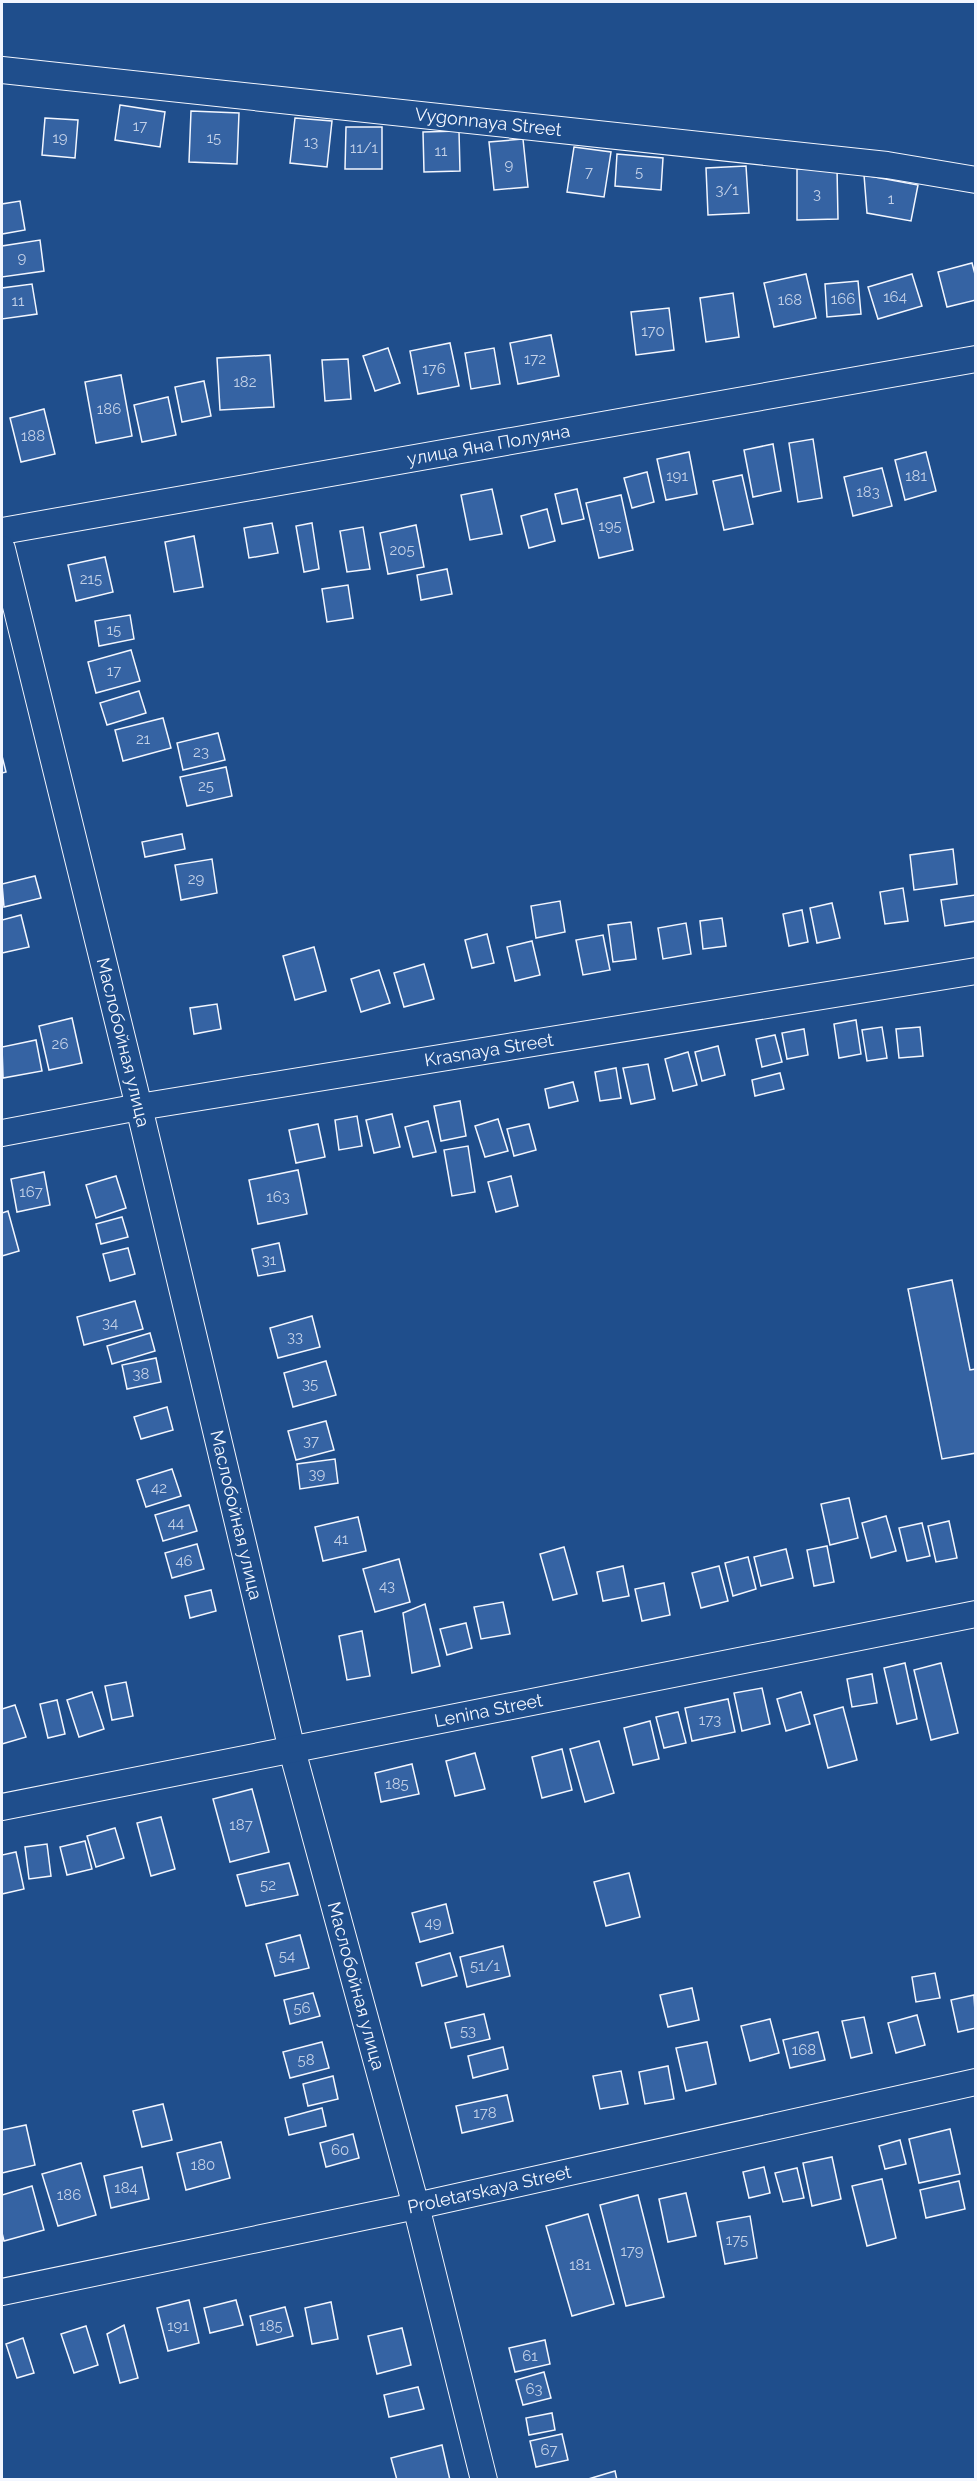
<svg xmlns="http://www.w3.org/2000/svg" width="977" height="2481" viewBox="0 0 977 2481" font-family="Raleway,sans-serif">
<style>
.building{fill:#3563a3;stroke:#f2f6ff;stroke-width:1.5}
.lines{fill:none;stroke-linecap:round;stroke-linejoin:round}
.minor-casing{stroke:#f2f6ff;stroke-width:28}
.minor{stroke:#1f4e8c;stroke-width:26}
.labels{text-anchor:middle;stroke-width:4.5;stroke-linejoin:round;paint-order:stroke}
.number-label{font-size:15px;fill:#c3d1e8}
.street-label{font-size:18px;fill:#f2f6ff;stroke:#1f4e8c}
</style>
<rect width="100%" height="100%" fill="#1f4e8c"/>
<g class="building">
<path d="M 120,105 L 165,112 L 160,147 L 115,140 Z"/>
<path d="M 191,111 L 239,113 L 237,164 L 189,162 Z"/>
<path d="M 45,118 L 78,120 L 75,158 L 42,155 Z"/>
<path d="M 295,118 L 332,121 L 327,167 L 290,163 Z"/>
<path d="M 346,127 L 382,127 L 382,169 L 345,169 Z"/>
<path d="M 459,131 L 460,171 L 424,172 L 423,132 Z"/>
<path d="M 523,139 L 528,187 L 494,190 L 489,142 Z"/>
<path d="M 574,147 L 611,152 L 604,197 L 567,192 Z"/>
<path d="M 617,154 L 663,158 L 661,190 L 615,186 Z"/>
<path d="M 746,166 L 749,213 L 708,215 L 706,168 Z"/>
<path d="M 837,168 L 838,219 L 797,220 L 797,169 Z"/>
<path d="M 864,175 L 918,185 L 911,221 L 867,213 Z"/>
<path d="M 20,201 L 25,230 L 2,234 L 2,204 Z"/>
<path d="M 40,240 L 44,271 L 2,277 L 2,246 Z"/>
<path d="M 972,263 L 976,278 L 976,300 L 947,307 L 938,272 Z"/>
<path d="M 806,274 L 816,318 L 774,327 L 764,283 Z"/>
<path d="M 912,274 L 922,306 L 878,319 L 868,287 Z"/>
<path d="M 858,281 L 861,314 L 827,317 L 825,284 Z"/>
<path d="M 32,284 L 37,314 L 2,319 L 2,288 Z"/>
<path d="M 733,293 L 739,337 L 706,342 L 700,298 Z"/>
<path d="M 669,308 L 674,350 L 636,355 L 631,312 Z"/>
<path d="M 551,335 L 559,376 L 518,384 L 510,343 Z"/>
<path d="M 450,343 L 459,386 L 418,394 L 410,351 Z"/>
<path d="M 388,348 L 400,383 L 375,391 L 363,356 Z"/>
<path d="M 494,348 L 500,384 L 471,389 L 465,353 Z"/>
<path d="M 270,355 L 274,407 L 220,410 L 217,358 Z"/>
<path d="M 348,359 L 351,399 L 325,401 L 322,360 Z"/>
<path d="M 121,375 L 132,436 L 96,443 L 85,382 Z"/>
<path d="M 204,381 L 211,416 L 182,422 L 175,387 Z"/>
<path d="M 168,397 L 176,435 L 142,442 L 134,405 Z"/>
<path d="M 44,409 L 55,454 L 21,462 L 10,418 Z"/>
<path d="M 813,439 L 822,498 L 798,502 L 789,443 Z"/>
<path d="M 773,444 L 781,491 L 753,497 L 744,450 Z"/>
<path d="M 689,452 L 697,494 L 666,500 L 657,459 Z"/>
<path d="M 926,452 L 936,491 L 905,500 L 895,460 Z"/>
<path d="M 882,468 L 892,506 L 853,516 L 844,477 Z"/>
<path d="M 647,472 L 654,502 L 632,508 L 624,478 Z"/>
<path d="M 742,475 L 753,524 L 724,530 L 713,481 Z"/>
<path d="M 492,489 L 502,534 L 470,540 L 461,495 Z"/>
<path d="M 577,489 L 584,519 L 562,524 L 555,494 Z"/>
<path d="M 621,495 L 633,550 L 599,558 L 586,503 Z"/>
<path d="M 547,509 L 555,541 L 529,548 L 521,516 Z"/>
<path d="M 272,523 L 278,553 L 249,558 L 244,528 Z"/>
<path d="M 312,523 L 319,569 L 304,572 L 296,526 Z"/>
<path d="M 416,525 L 424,567 L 388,574 L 380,533 Z"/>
<path d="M 363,527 L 370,569 L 347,572 L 340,531 Z"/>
<path d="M 194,536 L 203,587 L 174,592 L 165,542 Z"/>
<path d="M 105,557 L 113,592 L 76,601 L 68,565 Z"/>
<path d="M 447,569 L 452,594 L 421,600 L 417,575 Z"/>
<path d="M 348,585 L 353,618 L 327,622 L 322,589 Z"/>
<path d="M 130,615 L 134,639 L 99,646 L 95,621 Z"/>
<path d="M 131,650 L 140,681 L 96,693 L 88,662 Z"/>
<path d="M 139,691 L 146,713 L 107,725 L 100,703 Z"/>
<path d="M 163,718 L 171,748 L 123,761 L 115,730 Z"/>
<path d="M 218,733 L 225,760 L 183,770 L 177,743 Z"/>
<path d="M 2,756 L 6,772 L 2,773 Z"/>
<path d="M 226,767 L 232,796 L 187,806 L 180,777 Z"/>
<path d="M 182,834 L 185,849 L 145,857 L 142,842 Z"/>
<path d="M 953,849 L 957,884 L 914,890 L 910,855 Z"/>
<path d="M 212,859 L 217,893 L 181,900 L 175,865 Z"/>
<path d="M 35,876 L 41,898 L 4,907 L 2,884 Z"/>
<path d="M 903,888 L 908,921 L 885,924 L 880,892 Z"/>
<path d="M 975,895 L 976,921 L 945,926 L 941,900 Z"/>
<path d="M 560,901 L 565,932 L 536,938 L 531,906 Z"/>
<path d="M 832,903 L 840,938 L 817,943 L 810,908 Z"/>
<path d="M 802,910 L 808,942 L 789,946 L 783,914 Z"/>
<path d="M 21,915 L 29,947 L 2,953 L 2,920 Z"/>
<path d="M 722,918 L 726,946 L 703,949 L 700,921 Z"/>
<path d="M 631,922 L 636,959 L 613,962 L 608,925 Z"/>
<path d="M 686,923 L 691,954 L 663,959 L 658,928 Z"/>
<path d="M 487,934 L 494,963 L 472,968 L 465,940 Z"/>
<path d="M 603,935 L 610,970 L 583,975 L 576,940 Z"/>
<path d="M 532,941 L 540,975 L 515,981 L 507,947 Z"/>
<path d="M 314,947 L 326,991 L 295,1000 L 283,956 Z"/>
<path d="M 424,964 L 434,999 L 404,1007 L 394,973 Z"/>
<path d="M 379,970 L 390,1003 L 361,1012 L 351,979 Z"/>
<path d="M 217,1004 L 221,1029 L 194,1034 L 190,1008 Z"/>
<path d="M 72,1018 L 82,1063 L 49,1070 L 39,1026 Z"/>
<path d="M 856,1020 L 861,1054 L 839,1058 L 834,1024 Z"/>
<path d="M 882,1027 L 887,1058 L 867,1061 L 862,1030 Z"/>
<path d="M 920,1027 L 923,1056 L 899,1058 L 896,1029 Z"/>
<path d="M 804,1029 L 808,1055 L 787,1059 L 782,1033 Z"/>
<path d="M 775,1035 L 782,1062 L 762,1067 L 756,1039 Z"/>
<path d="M 36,1040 L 42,1071 L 3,1078 L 2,1047 Z"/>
<path d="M 718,1046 L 725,1075 L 702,1081 L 695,1052 Z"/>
<path d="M 688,1052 L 697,1085 L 673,1091 L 665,1059 Z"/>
<path d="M 648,1064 L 655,1099 L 631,1104 L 623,1068 Z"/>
<path d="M 616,1068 L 621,1098 L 600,1101 L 595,1072 Z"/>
<path d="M 780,1073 L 784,1089 L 755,1096 L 752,1080 Z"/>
<path d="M 573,1082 L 578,1101 L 549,1108 L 545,1089 Z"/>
<path d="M 460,1101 L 466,1136 L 441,1141 L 434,1106 Z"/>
<path d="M 392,1114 L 400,1147 L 374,1153 L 366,1120 Z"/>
<path d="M 357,1116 L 362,1146 L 339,1150 L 335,1120 Z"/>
<path d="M 498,1119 L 508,1151 L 485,1157 L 475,1126 Z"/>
<path d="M 428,1121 L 436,1152 L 413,1157 L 405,1127 Z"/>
<path d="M 318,1124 L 325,1157 L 296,1163 L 289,1130 Z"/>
<path d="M 529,1124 L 536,1150 L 514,1156 L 507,1129 Z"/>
<path d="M 468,1146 L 475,1192 L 452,1196 L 444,1150 Z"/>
<path d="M 298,1170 L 307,1214 L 258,1224 L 249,1180 Z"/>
<path d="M 44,1172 L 50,1205 L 17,1212 L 11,1179 Z"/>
<path d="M 116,1176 L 126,1208 L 96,1218 L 86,1185 Z"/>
<path d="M 511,1176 L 518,1206 L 496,1212 L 488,1182 Z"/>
<path d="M 8,1211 L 19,1251 L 2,1256 L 2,1213 Z"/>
<path d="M 122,1217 L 128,1237 L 101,1244 L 96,1224 Z"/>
<path d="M 279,1243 L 285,1271 L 258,1276 L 252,1249 Z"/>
<path d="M 128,1248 L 135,1274 L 110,1281 L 103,1254 Z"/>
<path d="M 952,1280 L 970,1370 L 976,1369 L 976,1453 L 942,1459 L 908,1289 Z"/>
<path d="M 135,1301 L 143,1329 L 84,1345 L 77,1317 Z"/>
<path d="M 312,1316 L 320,1347 L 278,1358 L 270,1328 Z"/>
<path d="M 150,1333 L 155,1351 L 112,1364 L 107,1346 Z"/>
<path d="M 156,1358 L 161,1382 L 127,1389 L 122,1365 Z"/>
<path d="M 326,1361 L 336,1395 L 293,1407 L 284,1373 Z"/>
<path d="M 167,1407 L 173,1430 L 141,1439 L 134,1417 Z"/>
<path d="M 326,1421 L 334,1450 L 296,1460 L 288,1431 Z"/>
<path d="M 335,1459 L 338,1483 L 300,1489 L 297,1464 Z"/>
<path d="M 172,1469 L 181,1496 L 146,1507 L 137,1480 Z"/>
<path d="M 849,1498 L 858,1538 L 830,1545 L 821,1504 Z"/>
<path d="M 189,1505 L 197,1531 L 163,1541 L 155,1515 Z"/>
<path d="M 886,1516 L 896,1551 L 871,1558 L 862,1523 Z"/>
<path d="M 358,1517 L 366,1551 L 323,1561 L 315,1527 Z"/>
<path d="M 949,1521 L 957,1558 L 936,1562 L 928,1526 Z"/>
<path d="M 922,1523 L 930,1556 L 907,1561 L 899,1528 Z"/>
<path d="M 197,1544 L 204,1569 L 172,1578 L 165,1553 Z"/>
<path d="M 827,1546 L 834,1582 L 814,1586 L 807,1550 Z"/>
<path d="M 564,1547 L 577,1594 L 553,1600 L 540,1554 Z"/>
<path d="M 786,1549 L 793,1578 L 761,1586 L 754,1557 Z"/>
<path d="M 748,1557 L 756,1589 L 733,1596 L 725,1563 Z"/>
<path d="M 399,1559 L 410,1602 L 375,1612 L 363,1569 Z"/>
<path d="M 623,1566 L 629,1596 L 603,1601 L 597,1572 Z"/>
<path d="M 719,1566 L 728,1601 L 701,1608 L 692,1573 Z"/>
<path d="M 664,1583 L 670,1615 L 642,1621 L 635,1589 Z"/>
<path d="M 211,1590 L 216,1611 L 190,1618 L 185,1596 Z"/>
<path d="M 503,1602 L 510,1634 L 481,1639 L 474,1607 Z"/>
<path d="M 425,1604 L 440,1666 L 412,1673 L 403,1613 Z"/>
<path d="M 466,1623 L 472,1648 L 447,1655 L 440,1629 Z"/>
<path d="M 362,1631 L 370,1676 L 347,1680 L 339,1636 Z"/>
<path d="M 905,1663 L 917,1719 L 897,1724 L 884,1668 Z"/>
<path d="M 941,1663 L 958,1733 L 931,1740 L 914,1670 Z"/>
<path d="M 872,1674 L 877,1703 L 852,1707 L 847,1679 Z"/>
<path d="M 126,1682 L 133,1716 L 112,1720 L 105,1686 Z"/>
<path d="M 762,1688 L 770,1724 L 742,1731 L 734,1693 Z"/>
<path d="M 92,1692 L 104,1729 L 79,1737 L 67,1700 Z"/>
<path d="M 801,1692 L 810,1724 L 786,1731 L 777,1699 Z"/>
<path d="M 728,1699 L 735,1732 L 692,1741 L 685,1708 Z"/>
<path d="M 57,1700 L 65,1734 L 48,1738 L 40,1704 Z"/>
<path d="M 15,1705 L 26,1737 L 2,1744 L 2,1709 Z"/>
<path d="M 843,1707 L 857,1760 L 828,1768 L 814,1715 Z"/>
<path d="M 678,1712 L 686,1743 L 664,1748 L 656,1717 Z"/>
<path d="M 650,1721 L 659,1759 L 633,1765 L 624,1728 Z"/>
<path d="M 599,1741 L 614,1793 L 585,1802 L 570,1749 Z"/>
<path d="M 562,1749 L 572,1790 L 542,1798 L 532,1757 Z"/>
<path d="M 475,1753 L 485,1789 L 455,1796 L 446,1761 Z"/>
<path d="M 412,1764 L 419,1794 L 381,1802 L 375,1773 Z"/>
<path d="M 252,1789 L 269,1852 L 230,1862 L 213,1799 Z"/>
<path d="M 161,1817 L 175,1869 L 151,1876 L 137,1823 Z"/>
<path d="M 115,1828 L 124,1858 L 96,1867 L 87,1836 Z"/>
<path d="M 85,1841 L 92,1869 L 67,1875 L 60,1847 Z"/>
<path d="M 47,1844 L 51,1876 L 29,1879 L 25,1847 Z"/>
<path d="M 16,1852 L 24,1889 L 2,1894 L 2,1855 Z"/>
<path d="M 289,1863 L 298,1895 L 246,1906 L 237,1875 Z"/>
<path d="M 629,1873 L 640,1917 L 606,1926 L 594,1882 Z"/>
<path d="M 446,1904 L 453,1933 L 420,1942 L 412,1913 Z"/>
<path d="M 300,1935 L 309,1968 L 275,1976 L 266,1944 Z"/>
<path d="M 503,1946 L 510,1976 L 467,1987 L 460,1957 Z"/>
<path d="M 450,1953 L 457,1976 L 422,1986 L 416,1963 Z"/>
<path d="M 935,1973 L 940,1998 L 916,2002 L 912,1977 Z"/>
<path d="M 692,1988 L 699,2020 L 668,2027 L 660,1995 Z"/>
<path d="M 313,1993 L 320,2016 L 290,2024 L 284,2000 Z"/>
<path d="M 974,1995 L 976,2028 L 958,2032 L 951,2000 Z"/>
<path d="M 484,2014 L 490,2039 L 451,2048 L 445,2023 Z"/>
<path d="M 917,2015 L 925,2045 L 896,2053 L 888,2023 Z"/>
<path d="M 864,2017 L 872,2053 L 851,2058 L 842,2021 Z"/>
<path d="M 770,2019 L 779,2053 L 750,2061 L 741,2026 Z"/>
<path d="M 818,2032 L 825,2060 L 790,2068 L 783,2040 Z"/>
<path d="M 322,2042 L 329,2068 L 290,2078 L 283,2052 Z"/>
<path d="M 707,2042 L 716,2084 L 686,2091 L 676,2048 Z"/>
<path d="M 503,2047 L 508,2069 L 473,2078 L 468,2056 Z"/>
<path d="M 668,2066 L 674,2099 L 645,2104 L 639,2072 Z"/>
<path d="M 621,2071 L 628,2104 L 600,2109 L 593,2076 Z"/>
<path d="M 333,2076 L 338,2099 L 308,2106 L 303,2084 Z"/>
<path d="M 507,2095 L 513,2121 L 462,2133 L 456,2106 Z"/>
<path d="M 163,2104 L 172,2140 L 142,2147 L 133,2111 Z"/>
<path d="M 322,2108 L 326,2126 L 289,2135 L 285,2118 Z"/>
<path d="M 26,2125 L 35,2165 L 2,2173 L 2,2130 Z"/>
<path d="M 950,2129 L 960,2174 L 919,2183 L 909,2139 Z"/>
<path d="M 353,2134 L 359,2158 L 326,2167 L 320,2143 Z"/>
<path d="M 900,2140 L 906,2164 L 885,2169 L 879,2146 Z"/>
<path d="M 221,2142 L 230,2178 L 186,2190 L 177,2153 Z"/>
<path d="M 832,2157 L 841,2199 L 812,2206 L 803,2163 Z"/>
<path d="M 81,2163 L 96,2215 L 58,2226 L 42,2174 Z"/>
<path d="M 142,2167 L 149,2199 L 111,2208 L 104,2176 Z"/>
<path d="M 764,2167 L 770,2193 L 749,2198 L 743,2172 Z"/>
<path d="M 797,2168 L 804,2198 L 783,2202 L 775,2173 Z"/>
<path d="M 882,2179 L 896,2238 L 867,2246 L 852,2186 Z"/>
<path d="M 959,2181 L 965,2209 L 926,2218 L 920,2190 Z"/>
<path d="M 32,2186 L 44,2230 L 4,2241 L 2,2233 L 2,2195 Z"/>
<path d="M 686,2193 L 696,2236 L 668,2242 L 659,2199 Z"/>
<path d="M 638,2195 L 664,2297 L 626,2306 L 600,2205 Z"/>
<path d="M 588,2214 L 614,2304 L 572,2316 L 546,2226 Z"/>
<path d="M 750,2216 L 757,2258 L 725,2264 L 717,2222 Z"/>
<path d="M 189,2300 L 199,2343 L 168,2351 L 157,2308 Z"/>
<path d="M 236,2300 L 243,2325 L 210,2333 L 204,2308 Z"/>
<path d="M 331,2302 L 338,2339 L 312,2344 L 305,2308 Z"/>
<path d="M 285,2307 L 293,2336 L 257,2345 L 250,2316 Z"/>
<path d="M 124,2325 L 138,2378 L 120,2383 L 107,2334 Z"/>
<path d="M 86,2326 L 98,2365 L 74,2373 L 61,2334 Z"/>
<path d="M 402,2328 L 411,2365 L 377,2374 L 368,2336 Z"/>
<path d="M 23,2338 L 34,2373 L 17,2378 L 6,2344 Z"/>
<path d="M 545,2340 L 550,2364 L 515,2372 L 509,2348 Z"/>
<path d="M 544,2372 L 551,2398 L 523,2405 L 516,2380 Z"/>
<path d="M 418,2387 L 424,2409 L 389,2417 L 384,2395 Z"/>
<path d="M 552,2413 L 555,2430 L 529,2435 L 526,2418 Z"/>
<path d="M 562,2434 L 568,2460 L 536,2467 L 530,2441 Z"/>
<path d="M 442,2445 L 450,2480 L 397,2480 L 391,2458 Z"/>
<path d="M 615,2471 L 617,2480 L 585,2480 Z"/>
</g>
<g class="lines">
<g class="minor-casing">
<g id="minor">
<path id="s1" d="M 2,70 L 887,165 L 976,180"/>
<path id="s2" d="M 2,531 L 976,359"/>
<path id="s3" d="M 2,549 L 139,1107 L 292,1750 L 416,2206 L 484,2480"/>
<path id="s4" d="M 2,1133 L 139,1107 L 976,971"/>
<path id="s5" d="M 2,1807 L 976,1614"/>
<path id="s6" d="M 2,2292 L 416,2206 L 976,2082"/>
</g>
</g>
<use href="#minor" class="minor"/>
</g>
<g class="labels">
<g class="number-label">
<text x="140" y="131">17</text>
<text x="60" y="143">19</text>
<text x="214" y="143">15</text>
<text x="311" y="147">13</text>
<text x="364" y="153">11/1</text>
<text x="441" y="156">11</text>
<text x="509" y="170">9</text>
<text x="589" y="177">7</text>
<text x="639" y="177">5</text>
<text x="727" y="195">3/1</text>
<text x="817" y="199">3</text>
<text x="891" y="204">1</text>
<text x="22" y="263">9</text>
<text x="895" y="302">164</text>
<text x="843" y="304">166</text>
<text x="790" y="305">168</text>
<text x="18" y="306">11</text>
<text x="653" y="336">170</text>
<text x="535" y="364">172</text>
<text x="434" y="374">176</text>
<text x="245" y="387">182</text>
<text x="109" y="414">186</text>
<text x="33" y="441">188</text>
<text x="677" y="481">191</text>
<text x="916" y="481">181</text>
<text x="868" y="497">183</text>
<text x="610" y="531">195</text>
<text x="402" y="555">205</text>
<text x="91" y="584">215</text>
<text x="114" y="635">15</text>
<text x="114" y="676">17</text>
<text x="143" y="744">21</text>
<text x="201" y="757">23</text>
<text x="206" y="791">25</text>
<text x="196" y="884">29</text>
<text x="60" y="1049">26</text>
<text x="31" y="1197">167</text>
<text x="278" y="1202">163</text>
<text x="269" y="1265">31</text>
<text x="110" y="1328">34</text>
<text x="295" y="1342">33</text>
<text x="141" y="1379">38</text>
<text x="310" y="1389">35</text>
<text x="311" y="1446">37</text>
<text x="317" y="1479">39</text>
<text x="159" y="1493">42</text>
<text x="176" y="1528">44</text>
<text x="341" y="1544">41</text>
<text x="184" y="1566">46</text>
<text x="387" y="1591">43</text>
<text x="710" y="1725">173</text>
<text x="397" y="1789">185</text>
<text x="241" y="1830">187</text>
<text x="268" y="1890">52</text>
<text x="433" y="1928">49</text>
<text x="287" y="1961">54</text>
<text x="485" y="1971">51/1</text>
<text x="302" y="2013">56</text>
<text x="468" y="2036">53</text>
<text x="804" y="2055">168</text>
<text x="306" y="2065">58</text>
<text x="485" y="2118">178</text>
<text x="340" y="2155">60</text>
<text x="203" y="2170">180</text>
<text x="126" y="2193">184</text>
<text x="69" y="2200">186</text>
<text x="737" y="2245">175</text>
<text x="632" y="2256">179</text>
<text x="580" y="2270">181</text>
<text x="178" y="2331">191</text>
<text x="271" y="2331">185</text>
<text x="530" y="2361">61</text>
<text x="534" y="2394">63</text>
<text x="549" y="2455">67</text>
</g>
<g class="street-label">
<text dy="6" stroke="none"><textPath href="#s1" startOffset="489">Vygonnaya Street</textPath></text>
<text dy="6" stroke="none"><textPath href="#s2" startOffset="494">улица Яна Полуяна</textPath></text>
<text dy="6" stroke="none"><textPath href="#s3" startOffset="508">Маслобойная улица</textPath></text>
<text dy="6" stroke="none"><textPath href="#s4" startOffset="494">Krasnaya Street</textPath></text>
<text dy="6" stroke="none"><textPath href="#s3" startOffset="994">Маслобойная улица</textPath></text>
<text dy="6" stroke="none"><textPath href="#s5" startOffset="496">Lenina Street</textPath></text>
<text dy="6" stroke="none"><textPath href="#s3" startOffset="1480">Маслобойная улица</textPath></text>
<text dy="6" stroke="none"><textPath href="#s6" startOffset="498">Proletarskaya Street</textPath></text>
</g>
</g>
<rect width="977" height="2481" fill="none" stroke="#f2f6ff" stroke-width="6"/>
</svg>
